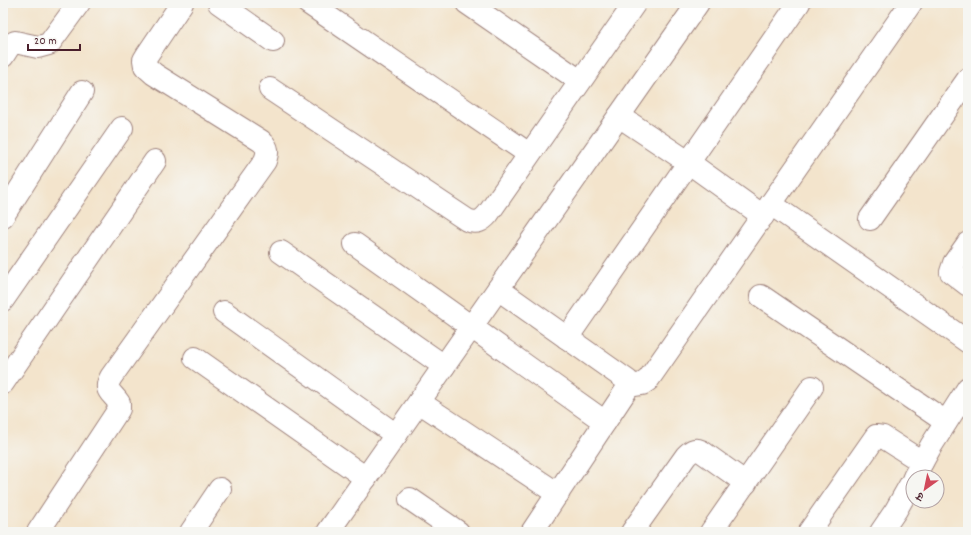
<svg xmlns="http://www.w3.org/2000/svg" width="971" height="535" viewBox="0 0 971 535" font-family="Dekko,'Playpen Sans Deva',sans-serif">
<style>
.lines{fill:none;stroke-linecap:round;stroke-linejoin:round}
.minor-casing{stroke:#9e827c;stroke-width:24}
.minor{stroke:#fff;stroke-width:22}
</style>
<rect width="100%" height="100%" fill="#f6f6f2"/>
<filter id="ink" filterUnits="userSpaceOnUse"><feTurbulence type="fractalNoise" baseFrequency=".025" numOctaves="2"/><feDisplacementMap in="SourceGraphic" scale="8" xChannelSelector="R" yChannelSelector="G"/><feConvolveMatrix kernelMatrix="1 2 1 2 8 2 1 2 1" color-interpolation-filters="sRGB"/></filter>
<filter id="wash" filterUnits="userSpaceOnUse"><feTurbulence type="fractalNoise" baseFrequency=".012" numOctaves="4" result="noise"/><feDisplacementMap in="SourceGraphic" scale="16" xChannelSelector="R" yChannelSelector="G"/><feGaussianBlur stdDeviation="0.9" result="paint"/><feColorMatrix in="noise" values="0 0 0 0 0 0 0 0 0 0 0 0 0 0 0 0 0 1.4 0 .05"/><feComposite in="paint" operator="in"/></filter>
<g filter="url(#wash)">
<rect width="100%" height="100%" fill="#f3e4cc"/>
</g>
<g filter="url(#ink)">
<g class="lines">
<g class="minor-casing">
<g id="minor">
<path d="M 219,3 L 273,41"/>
<path d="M 308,3 L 529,154"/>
<path d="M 467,3 L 580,81"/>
<path d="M 3,56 L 10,45 L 15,42 L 38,47 L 49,44 L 79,3"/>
<path d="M 270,89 L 467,220 C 477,224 482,221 488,214 L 635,3"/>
<path d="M 619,116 L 688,162 L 763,216"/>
<path d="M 771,204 L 968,342"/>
<path d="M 3,216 L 82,92"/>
<path d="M 870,219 L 968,79"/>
<path d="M 968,243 L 954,263 L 951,272 L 968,285"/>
<path d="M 355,244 L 605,422"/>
<path d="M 281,252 L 444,366"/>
<path d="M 498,289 L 628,381 L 629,386 L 532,532"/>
<path d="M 761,296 L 946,422"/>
<path d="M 3,300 L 122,128"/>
<path d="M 224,312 L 396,435"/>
<path d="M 567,338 L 799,3"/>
<path d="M 195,358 L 366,478"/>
<path d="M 3,383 L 155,161"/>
<path d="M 629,386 L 642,384 L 648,380 L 911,3"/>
<path d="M 419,402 L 558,494"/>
<path d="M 914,477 L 931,446 L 968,388"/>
<path d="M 410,499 L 458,532"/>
<path d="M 38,532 L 119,409 L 119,403 C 112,392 103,391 111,377 L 265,161 C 268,152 269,148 261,141 L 154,74 L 145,66 L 144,60 L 147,55 L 182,3"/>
<path d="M 191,532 L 220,489"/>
<path d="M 328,532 L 698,3"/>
<path d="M 632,532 L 686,456 C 691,451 694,448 701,451 L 746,483"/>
<path d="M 711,532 L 812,387"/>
<path d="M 809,532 L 876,436 L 883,437 L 922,462"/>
<path d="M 881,532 L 896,510 L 913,480"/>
</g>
</g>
<use href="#minor" class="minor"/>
</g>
</g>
<rect width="971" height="535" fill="none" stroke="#f6f6f2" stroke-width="16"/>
<g transform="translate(925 489) rotate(213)"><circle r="19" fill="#f6f6f2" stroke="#b1a0a2"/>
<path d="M0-3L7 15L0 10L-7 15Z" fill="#d1495b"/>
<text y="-6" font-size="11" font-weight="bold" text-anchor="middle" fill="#4a1f2b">उ</text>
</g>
<path d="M28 44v6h52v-6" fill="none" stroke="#4a1f2b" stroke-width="2"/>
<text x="34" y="44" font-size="12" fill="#4a1f2b" stroke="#f6f6f2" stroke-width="3" paint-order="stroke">20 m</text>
</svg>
